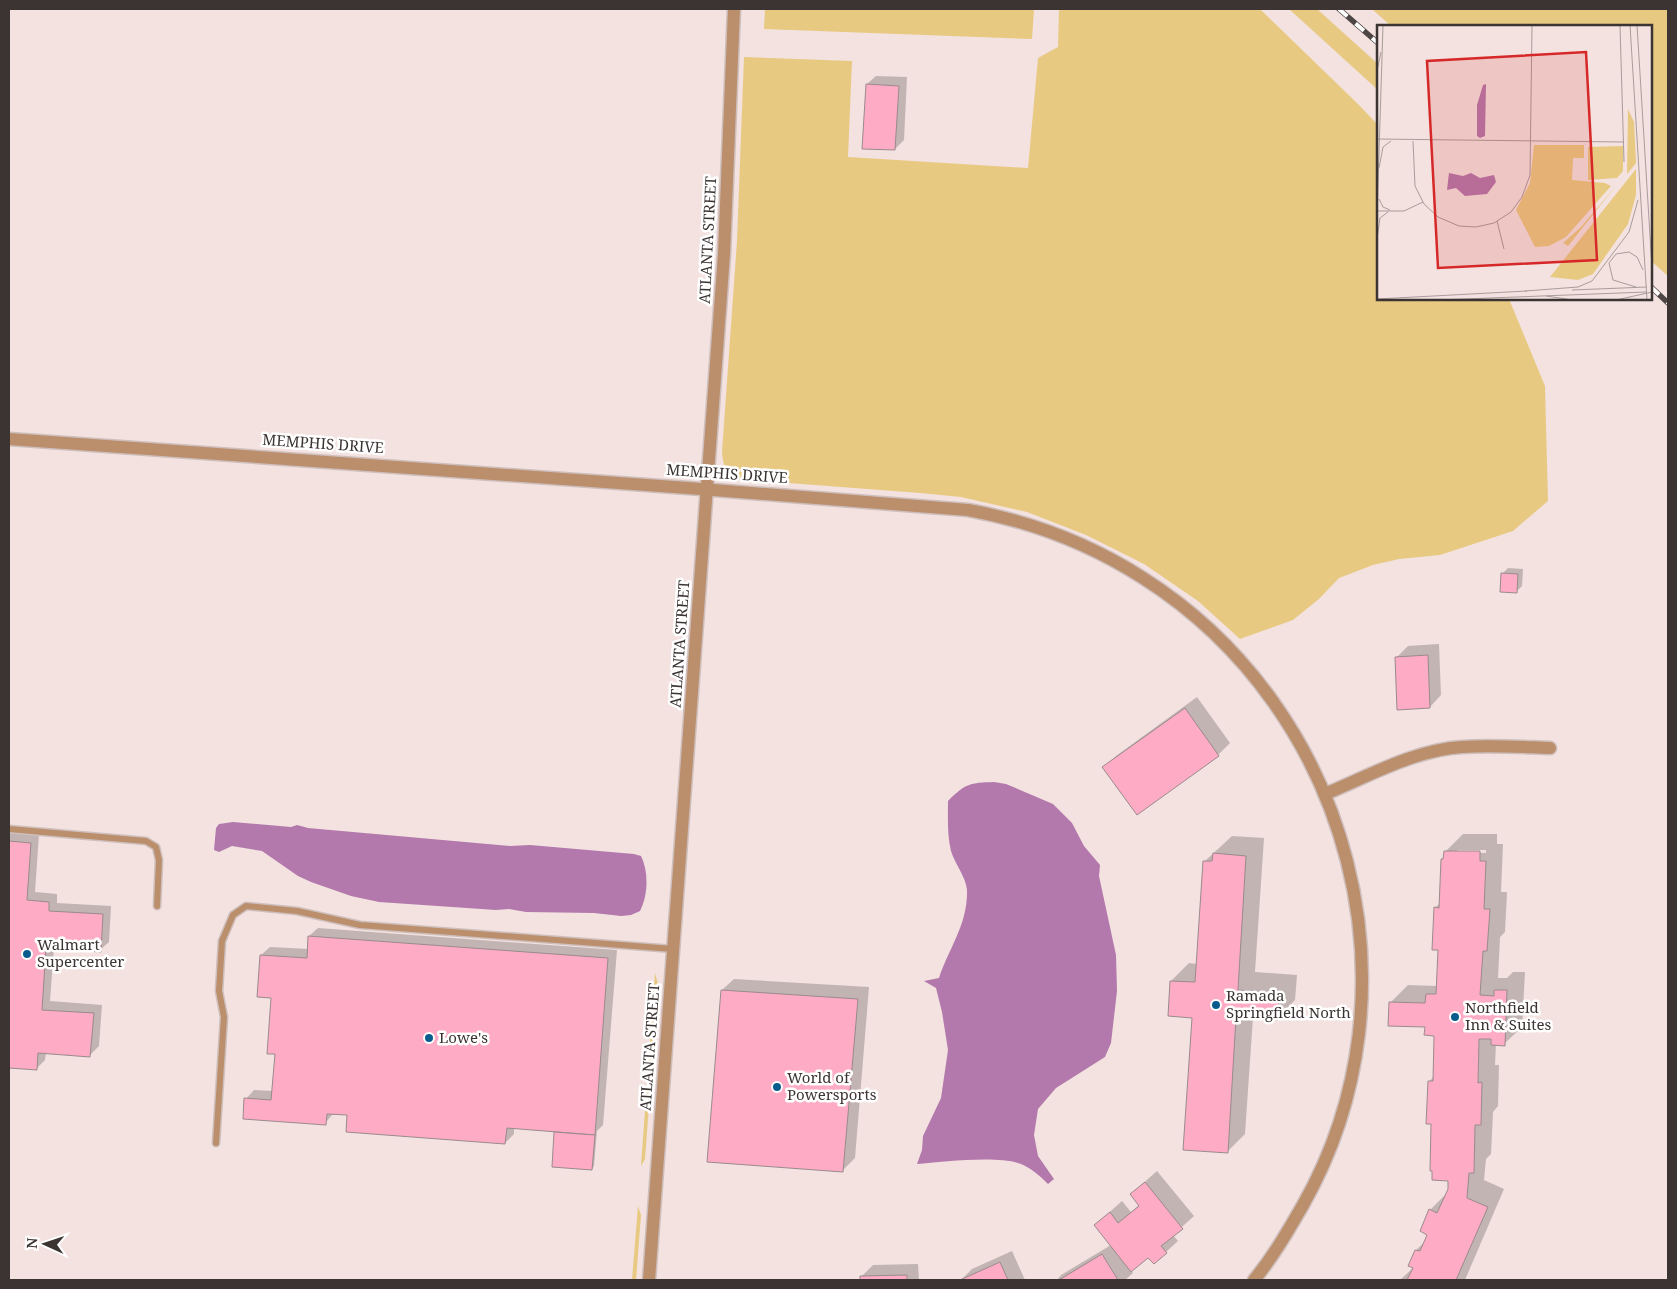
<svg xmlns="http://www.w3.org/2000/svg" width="1677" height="1289" viewBox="0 0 1677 1289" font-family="'Noto Serif',serif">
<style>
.green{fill:#e8c982}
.water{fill:#b379ad}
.shadow{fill:#0003;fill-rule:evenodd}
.building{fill:#feabc5;stroke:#9a8a8e}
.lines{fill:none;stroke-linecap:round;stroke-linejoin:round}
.service-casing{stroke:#cebfbd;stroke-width:9}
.minor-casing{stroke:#cebfbd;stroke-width:15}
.service{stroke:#bb8e6c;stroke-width:6}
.minor{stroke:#bb8e6c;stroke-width:12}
.rail-casing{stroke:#4e4644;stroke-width:5.5}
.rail{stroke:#fff;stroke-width:4;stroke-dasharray:11;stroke-linecap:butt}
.poi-dot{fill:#0a5c8e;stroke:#fff;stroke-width:2}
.labels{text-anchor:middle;stroke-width:5;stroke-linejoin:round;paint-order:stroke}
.street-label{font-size:15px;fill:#3b3433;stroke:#fff}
.poi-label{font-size:15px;fill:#3b3433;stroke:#fff;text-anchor:start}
.inset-road{fill:none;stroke:#a99c9a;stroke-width:1}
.view{fill:#d62828;fill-opacity:0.15;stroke:#d62828;stroke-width:2.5}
.inset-edge{fill:none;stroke:#3b3433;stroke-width:2.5}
</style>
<rect width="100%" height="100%" fill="#f3e2df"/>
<g class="green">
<path d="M 765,9 L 1034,9 L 1032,39 L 764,29 Z"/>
<path d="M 1059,9 L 1260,9 L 1359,105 L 1378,125 L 1378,299 L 1509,299 L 1545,386 L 1548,501 L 1513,531 L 1440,555 L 1399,559 L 1373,565 L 1339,578 L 1319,599 L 1293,620 L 1240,639 L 1198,601 L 1144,564 L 1086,535 L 1027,512 L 961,497 L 920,493 L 750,480 C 731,478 723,472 722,452 L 737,241 L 744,57 L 852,61 L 848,157 L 1028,168 L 1038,58 L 1058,47 Z"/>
<path d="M 1289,9 L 1317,9 L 1378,64 L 1378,90 Z"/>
<path d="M 1372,9 L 1668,9 L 1668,276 L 1651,261 L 1651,26 L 1391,26 Z"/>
<path d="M 655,973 L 658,984 L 645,1159 L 641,1166 Z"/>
<path d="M 638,1206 L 641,1215 L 636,1280 L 632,1280 Z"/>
</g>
<g class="water">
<path d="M 994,782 L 1006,784 L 1053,804 L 1072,823 L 1084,846 L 1100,865 L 1099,876 L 1116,955 L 1117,991 L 1111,1043 L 1105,1057 L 1056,1088 L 1038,1109 L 1034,1135 L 1038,1156 L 1054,1179 L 1048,1184 C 1040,1176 1031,1168 1021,1164 C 998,1155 942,1162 917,1164 L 922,1150 L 923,1136 L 941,1098 L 948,1050 L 942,1012 L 936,988 L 924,981 L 939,978 C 949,948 968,924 967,890 C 966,877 955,864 951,851 C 947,835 948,817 948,801 C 966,783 970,783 994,782 Z"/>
<path d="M 233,822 L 291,827 L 297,825 L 308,828 L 510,846 L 530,845 L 634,854 L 641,856 C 649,872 648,896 640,911 L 631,915 L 621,916 L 594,913 L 526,912 L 509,909 L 496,910 L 379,902 L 351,896 L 311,882 L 298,876 L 262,851 L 232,846 L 219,852 L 214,850 L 216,828 L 219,824 Z"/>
</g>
<g class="shadow">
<path d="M 876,76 L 907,77 L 904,140 L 895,149 L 867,84 Z"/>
<path d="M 1508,568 L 1523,569 L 1522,586 L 1517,591 L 1502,574 Z"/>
<path d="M 1439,644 L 1441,695 L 1430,707 L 1396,658 L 1408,646 Z"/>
<path d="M 1197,697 L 1230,743 L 1218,755 L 1137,813 L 1104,767 L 1116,756 Z"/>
<path d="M 9,832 L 39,834 L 35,892 L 57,894 L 57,903 L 111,906 L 109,942 L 100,950 L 54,947 L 50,1001 L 102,1005 L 99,1046 L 90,1055 L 46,1052 L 45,1060 L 36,1069 L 9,1067 Z"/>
<path d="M 1463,834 L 1497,834 L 1497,844 L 1503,844 L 1501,892 L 1507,892 L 1505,932 L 1500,937 L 1498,978 L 1507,978 L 1513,972 L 1525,972 L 1522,1027 L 1504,1044 L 1496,1044 L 1495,1065 L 1499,1065 L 1498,1106 L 1493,1112 L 1491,1154 L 1486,1159 L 1484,1180 L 1504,1189 L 1465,1280 L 1400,1280 L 1414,1267 L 1416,1250 L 1426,1241 L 1429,1234 L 1430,1210 L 1448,1192 L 1450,1180 L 1432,1123 L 1429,1082 L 1434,1076 L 1436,1035 L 1426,1026 L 1390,1003 L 1408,985 L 1436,986 L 1438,984 L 1439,949 L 1435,908 L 1440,903 L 1442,859 L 1445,856 L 1445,852 ZM 1457,850 L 1486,850 L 1486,853 L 1457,852 Z"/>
<path d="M 1232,836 L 1264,838 L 1255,972 L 1297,975 L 1295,1000 L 1277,1018 L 1253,1017 L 1245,1134 L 1227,1152 L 1193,1017 L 1171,981 L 1189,963 L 1198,964 L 1205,861 Z"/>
<path d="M 318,928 L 617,950 L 603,1125 L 597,1131 L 594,1166 L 592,1169 L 553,1166 L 556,1131 L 514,1127 L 514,1134 L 505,1143 L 349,1114 L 334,1113 L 325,1123 L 246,1099 L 254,1090 L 273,1091 L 276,1053 L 272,997 L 261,955 L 270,947 L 309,949 L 309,936 Z"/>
<path d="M 734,979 L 869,987 L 855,1158 L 843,1170 L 722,990 Z"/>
<path d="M 1157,1171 L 1194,1216 L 1173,1235 L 1178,1241 L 1166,1252 L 1149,1256 L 1131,1271 L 1133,1273 L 1125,1280 L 1057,1280 L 1061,1275 L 1111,1245 L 1095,1225 L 1122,1201 L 1131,1212 L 1140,1204 L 1131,1194 Z"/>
<path d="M 1012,1251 L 1025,1280 L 961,1280 L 972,1269 Z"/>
<path d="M 918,1264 L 919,1280 L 862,1280 L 861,1277 L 873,1265 Z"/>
</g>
<g class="building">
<path d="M 866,84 L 899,86 L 895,150 L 862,149 Z"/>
<path d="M 1501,573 L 1518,574 L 1517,593 L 1500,592 Z"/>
<path d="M 1428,655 L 1430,708 L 1397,710 L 1395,657 Z"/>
<path d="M 1185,708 L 1219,756 L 1137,815 L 1102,767 Z"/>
<path d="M 9,841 L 31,843 L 27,900 L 49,902 L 49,911 L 103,914 L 101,952 L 46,948 L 42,1010 L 94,1013 L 90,1057 L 38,1053 L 37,1070 L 9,1068 Z"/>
<path d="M 1444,851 L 1480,851 L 1480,861 L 1486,861 L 1484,909 L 1490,909 L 1487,951 L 1483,951 L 1480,995 L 1494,996 L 1494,990 L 1507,990 L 1505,1046 L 1491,1045 L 1491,1039 L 1479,1039 L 1478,1083 L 1482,1082 L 1481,1125 L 1475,1125 L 1474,1173 L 1469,1173 L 1467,1198 L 1488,1207 L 1456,1280 L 1407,1280 L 1413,1268 L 1408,1266 L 1415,1250 L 1420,1251 L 1427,1235 L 1420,1231 L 1429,1209 L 1437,1213 L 1448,1189 L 1448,1181 L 1432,1180 L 1432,1171 L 1430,1171 L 1431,1124 L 1426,1124 L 1428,1081 L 1433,1081 L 1434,1036 L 1424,1035 L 1425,1027 L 1388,1026 L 1389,1002 L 1425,1003 L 1426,994 L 1436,994 L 1438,950 L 1432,950 L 1434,907 L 1439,908 L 1441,859 L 1443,859 Z"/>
<path d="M 1213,853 L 1246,856 L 1238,990 L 1279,993 L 1278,1020 L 1236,1017 L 1228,1153 L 1183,1150 L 1192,1018 L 1168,1016 L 1170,981 L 1195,982 L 1203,861 L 1212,861 Z"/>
<path d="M 308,936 L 608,958 L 595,1135 L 507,1128 L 505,1144 L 346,1132 L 347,1115 L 327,1114 L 326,1125 L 243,1119 L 244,1098 L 271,1100 L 275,1054 L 267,1054 L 271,998 L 257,997 L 260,955 L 307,958 Z"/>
<path d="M 721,990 L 858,999 L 843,1172 L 707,1162 Z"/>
<path d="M 554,1132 L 595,1135 L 592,1170 L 552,1167 Z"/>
<path d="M 1145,1182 L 1183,1229 L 1161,1246 L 1167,1253 L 1154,1264 L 1148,1258 L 1131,1272 L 1094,1225 L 1110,1212 L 1118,1223 L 1139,1206 L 1130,1194 Z"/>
<path d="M 1102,1254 L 1118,1280 L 1059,1280 Z"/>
<path d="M 1000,1262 L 1008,1280 L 960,1280 Z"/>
<path d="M 907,1275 L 907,1280 L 860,1280 L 860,1276 Z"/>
</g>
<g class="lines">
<g class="service-casing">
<g id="service">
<path d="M 9,829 L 146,841 L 156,847 L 159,860 L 157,906"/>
<path d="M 216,1143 L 224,1017 L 219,991 L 222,941 L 233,915 L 246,906 L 297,911 L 360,925 L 673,949"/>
</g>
</g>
<g class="minor-casing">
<g id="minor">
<path d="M 9,439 L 688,488 L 968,510 C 1029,521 1090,544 1143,578 C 1351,710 1425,990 1303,1205 C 1288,1231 1273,1257 1254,1280"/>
<path d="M 1325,794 C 1369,776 1414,750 1462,747 C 1491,745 1521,747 1550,748"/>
<path d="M 649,1280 L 724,254 L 734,9"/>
</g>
</g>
<use href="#service" class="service"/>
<use href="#minor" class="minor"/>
<g class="rail-casing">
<g id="rail">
<path d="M 1339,9 L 1378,43"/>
<path d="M 1651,287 L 1668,303"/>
</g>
</g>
<use href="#rail" class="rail"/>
</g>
<g class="poi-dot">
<circle cx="27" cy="954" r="5"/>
<circle cx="1216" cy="1005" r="5"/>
<circle cx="1455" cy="1017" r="5"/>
<circle cx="429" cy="1038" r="5"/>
<circle cx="777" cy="1087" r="5"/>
</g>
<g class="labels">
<g class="street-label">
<text transform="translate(708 240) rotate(-87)" y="5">ATLANTA STREET</text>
<text transform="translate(323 444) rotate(4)" y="5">MEMPHIS DRIVE</text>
<text transform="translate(727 474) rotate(4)" y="5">MEMPHIS DRIVE</text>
<text transform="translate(680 644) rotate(-86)" y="5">ATLANTA STREET</text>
<text transform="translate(650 1047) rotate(-86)" y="5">ATLANTA STREET</text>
</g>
<g class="poi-label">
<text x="37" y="950">Walmart<tspan x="37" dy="17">Supercenter</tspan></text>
<text x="1226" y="1001">Ramada<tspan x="1226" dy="17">Springfield North</tspan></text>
<text x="1465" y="1013">Northfield<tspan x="1465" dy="17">Inn &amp; Suites</tspan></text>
<text x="439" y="1043">Lowe's</text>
<text x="787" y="1083">World of<tspan x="787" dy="17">Powersports</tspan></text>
</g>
</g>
<g transform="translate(1377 25)">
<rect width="275" height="275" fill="#f3e2df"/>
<path d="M 251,84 L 257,97 L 259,138 L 250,149 ZM 157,120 L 207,120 L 207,133 L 196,133 L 195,155 L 228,158 L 234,161 L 189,212 L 172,221 L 158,222 L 139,185 L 153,158 ZM 246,121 L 246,146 L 240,153 L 211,155 L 211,122 ZM 259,144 L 259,170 L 251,199 L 216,249 L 201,255 L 173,252 ZM 238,162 L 191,221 L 186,218 L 204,202 Z" fill="#e8c982"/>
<path d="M 109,59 L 108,111 L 103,113 L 100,111 L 100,80 L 106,60 ZM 72,148 L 86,151 L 94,148 L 103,153 L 117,150 L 119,157 L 110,169 L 88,171 L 79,163 L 70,165 Z" fill="#b379ad"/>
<path class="inset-road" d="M 243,0 L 247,137M 253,0 L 270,275M 260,0 L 275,243M 0,46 L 4,27M 0,114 L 247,117M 36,116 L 38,161 L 47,179 L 61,192 L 82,201 L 99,202 L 117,198 L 134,187 L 145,172 L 153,150 L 155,0M 2,143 L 6,122 L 14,116M 2,174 L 6,182 L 13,185M 0,186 L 27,186 L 46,177M 0,191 L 6,0M 120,196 L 127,224M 0,214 L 3,193 L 11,187M 259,262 L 236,255 L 232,238 L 239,229 L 252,227 L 260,232 L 266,245M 195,265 L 270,262M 148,266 L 201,262 L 215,256 L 252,207 L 261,175M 169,271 L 196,275M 0,274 L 150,266M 61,275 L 269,267M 239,275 L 275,267"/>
<path class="view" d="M 209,27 L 220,235 L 61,243 L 50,36 Z"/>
<rect width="275" height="275" class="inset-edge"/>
</g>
<rect width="1677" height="1289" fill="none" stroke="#3b3433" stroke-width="20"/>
<g transform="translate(45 1244) rotate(273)" stroke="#ffffff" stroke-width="4" paint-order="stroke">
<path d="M0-4L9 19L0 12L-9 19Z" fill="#3b3433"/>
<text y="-8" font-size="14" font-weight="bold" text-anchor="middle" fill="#3b3433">N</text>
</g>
</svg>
